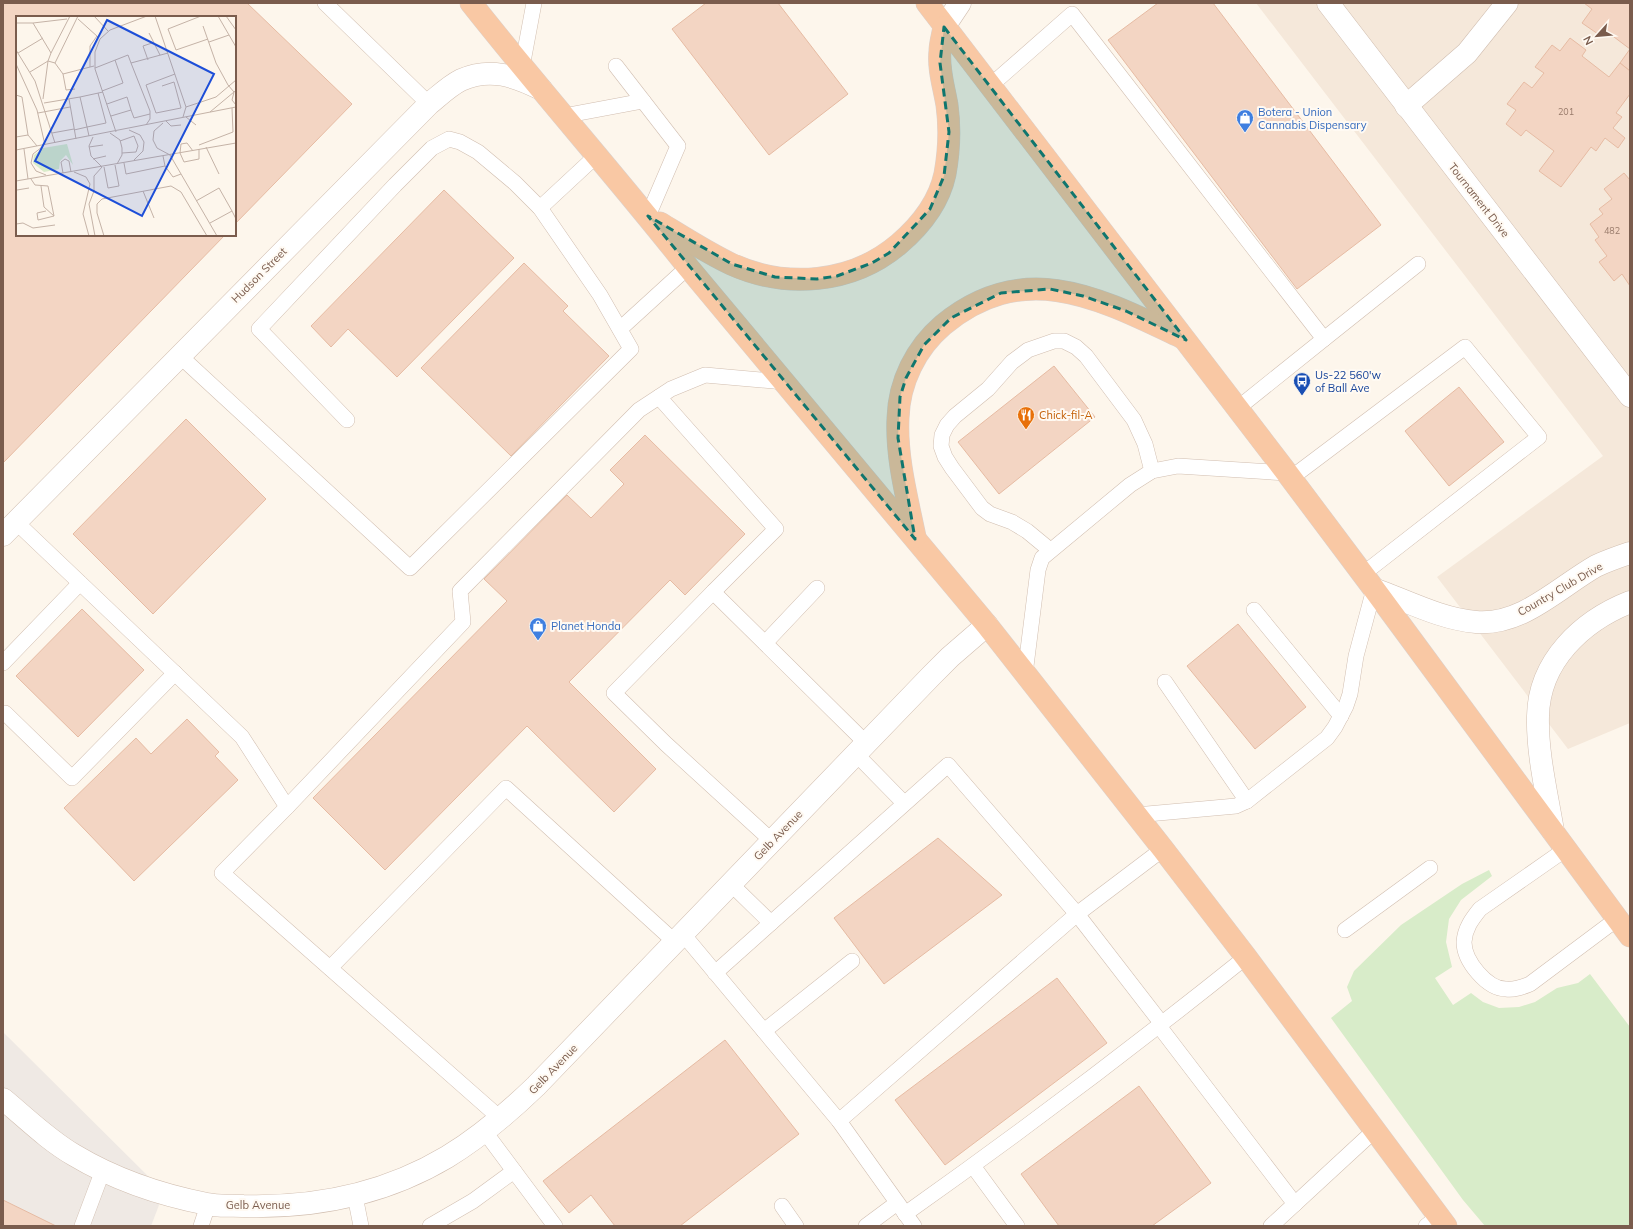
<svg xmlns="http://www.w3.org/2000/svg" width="1633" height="1229" viewBox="0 0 1633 1229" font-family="Mulish,sans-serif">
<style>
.residential{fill:#f5e8da}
.industrial{fill:#efe9e4}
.green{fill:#d8ecc9}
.building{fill:#f3d5c3;stroke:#e6bba3}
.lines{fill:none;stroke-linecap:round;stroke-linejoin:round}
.service-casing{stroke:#d1beb0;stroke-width:16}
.minor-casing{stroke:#d1beb0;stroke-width:23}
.trunk-casing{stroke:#dad1cd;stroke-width:23}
.service{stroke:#fff;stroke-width:15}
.minor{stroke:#fff;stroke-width:22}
.trunk{stroke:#f9c8a4;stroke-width:22}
.marked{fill:#0f766e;fill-opacity:0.2;stroke:#0f766e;stroke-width:3;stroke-dasharray:8 5;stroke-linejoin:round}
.labels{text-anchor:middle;stroke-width:4;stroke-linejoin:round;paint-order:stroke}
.number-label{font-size:9px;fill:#987a6a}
.shop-label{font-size:11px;fill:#366cbe;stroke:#fffaf3;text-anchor:start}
.street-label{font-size:11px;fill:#7a5c4d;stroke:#fffaf3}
.transit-label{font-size:11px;fill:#164399;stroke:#fffaf3;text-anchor:start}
.food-label{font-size:11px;fill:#c56008;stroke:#fffaf3;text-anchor:start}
.inset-road{fill:none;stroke:#c5b3a7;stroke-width:1}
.view{fill:#1d4ed8;fill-opacity:0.15;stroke:#1d4ed8;stroke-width:2}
.inset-edge{fill:none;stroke:#7a5c4d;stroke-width:2}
</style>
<rect width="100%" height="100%" fill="#fdf6ec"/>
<path class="residential" d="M 1256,3 L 1630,3 L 1630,723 L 1568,749 L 1437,577 L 1603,456 Z"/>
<path class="industrial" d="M 3,1032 L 164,1192 L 151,1226 L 3,1226 Z"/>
<path class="green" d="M 1489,870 L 1492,876 L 1461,900 L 1449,919 L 1446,942 L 1452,967 L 1435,978 L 1453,1005 L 1471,993 L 1483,1002 L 1499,1008 L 1519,1007 L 1535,1002 L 1557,988 L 1578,983 L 1590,974 L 1630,1027 L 1630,1226 L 1485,1226 L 1463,1200 L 1331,1018 L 1352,1001 L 1347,987 L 1354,971 L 1401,925 L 1462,884 Z"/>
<g class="building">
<path d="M 3,3 L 247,3 L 352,104 L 235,224 L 235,17 L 17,17 L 17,235 L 225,235 L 3,463 Z"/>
<path d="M 706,3 L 778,3 L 848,94 L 769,155 L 672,29 Z"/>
<path d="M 1158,3 L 1213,3 L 1381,225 L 1297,289 L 1108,40 Z"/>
<path d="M 1584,3 L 1630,3 L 1630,71 L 1620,63 L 1630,49 L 1602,28 L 1598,34 L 1582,23 L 1592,9 Z"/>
<path d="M 1570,38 L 1586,50 L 1582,56 L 1609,77 L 1620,63 L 1630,71 L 1630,94 L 1616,113 L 1622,117 L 1613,128 L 1625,138 L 1618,148 L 1605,138 L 1596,151 L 1591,147 L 1561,187 L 1539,171 L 1554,151 L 1526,130 L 1521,136 L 1506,124 L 1516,110 L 1507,104 L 1524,82 L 1532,88 L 1544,73 L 1535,67 L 1552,45 L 1560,51 Z"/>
<path d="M 1624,173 L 1630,180 L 1630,286 L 1622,274 L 1614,281 L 1599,262 L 1607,256 L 1595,240 L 1599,237 L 1590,224 L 1603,214 L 1599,209 L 1612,199 L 1604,189 Z"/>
<path d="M 444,190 L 514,258 L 397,377 L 348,329 L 331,347 L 311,326 Z"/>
<path d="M 524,263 L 568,306 L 563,311 L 609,356 L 511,456 L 421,368 Z"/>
<path d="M 1054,366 L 1095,417 L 999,494 L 958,442 Z"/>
<path d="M 1459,387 L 1504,442 L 1449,486 L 1405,431 Z"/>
<path d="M 186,419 L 266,499 L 153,614 L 73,534 Z"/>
<path d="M 645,435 L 745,534 L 685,595 L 670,580 L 569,682 L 656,769 L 614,812 L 527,726 L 385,870 L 313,798 L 507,601 L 484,579 L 567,495 L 591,518 L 624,484 L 610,470 Z"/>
<path d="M 82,609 L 144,670 L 78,737 L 16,676 Z"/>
<path d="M 1238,624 L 1306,707 L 1255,749 L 1187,666 Z"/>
<path d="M 187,719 L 219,752 L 215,756 L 238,780 L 134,881 L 64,808 L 136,738 L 151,754 Z"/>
<path d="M 938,838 L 1002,895 L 884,984 L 834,918 Z"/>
<path d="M 1057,978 L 1107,1043 L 945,1165 L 895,1100 Z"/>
<path d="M 725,1040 L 799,1134 L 680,1226 L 615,1226 L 591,1195 L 569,1213 L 543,1181 Z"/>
<path d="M 1139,1086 L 1211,1183 L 1152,1226 L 1059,1226 L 1021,1174 Z"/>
<path d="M 3,1200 L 56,1226 L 3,1226 Z"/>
</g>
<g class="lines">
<g class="service-casing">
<g id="service">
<path d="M 325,3 L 429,104"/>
<path d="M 616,66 L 678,146 L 648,216"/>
<path d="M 522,67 L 534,3"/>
<path d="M 990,86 L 1072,14 L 1324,339 L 1238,408"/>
<path d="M 563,116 L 643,101"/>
<path d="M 540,208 L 596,156"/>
<path d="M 620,329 L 688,267"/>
<path d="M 1324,339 L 1418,264"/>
<path d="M 180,356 L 410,568 L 631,349 L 600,295 L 540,208 L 515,183 L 478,152 L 460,142 L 449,139 L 432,148 L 395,185 L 259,329 L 347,420"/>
<path d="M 659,397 L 776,529 L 713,592"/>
<path d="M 1291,478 L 1465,347 L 1539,437 L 1363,574"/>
<path d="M 16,522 L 242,737 L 287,807 L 222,873 L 501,1119"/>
<path d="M 1050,550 L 1027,531 L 1012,522 L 990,514 L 982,508 L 952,468 L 945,457 L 941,446 L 942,435 L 947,425 L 955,416 L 988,389 L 1012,362 L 1028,350 L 1054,341 L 1064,341 L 1076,347 L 1086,356 L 1134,420 L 1145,444 L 1152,471"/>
<path d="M 1254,610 L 1341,716"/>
<path d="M 765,643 L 817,588"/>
<path d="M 3,663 L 80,583"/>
<path d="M 1025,674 L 1038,570 L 1042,558 L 1130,485 L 1152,471 L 1178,466 L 1287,473"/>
<path d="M 1165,682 L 1247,801"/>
<path d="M 5,713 L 72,778 L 175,673"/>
<path d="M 856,754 L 904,803"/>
<path d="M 287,807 L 463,622 L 460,591 L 639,410 L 671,389 L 705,375 L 785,382"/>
<path d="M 1136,815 L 1236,806 L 1247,801 L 1327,738 L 1335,727 L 1346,706 L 1350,694 L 1356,656 L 1374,589"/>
<path d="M 772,841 L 666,744 L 614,693 L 713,592 L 866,743"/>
<path d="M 1566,849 L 1480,909 C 1472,919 1465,928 1464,942 C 1464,961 1487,989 1506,989 C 1515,990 1522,987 1530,984 L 1617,919"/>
<path d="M 731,884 L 771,923"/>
<path d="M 1345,930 L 1430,868"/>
<path d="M 683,934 L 839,1121 L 1077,914 L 948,765 L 715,973"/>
<path d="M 330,968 L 506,788 L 675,942"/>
<path d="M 1162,1024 L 1077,914 L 1163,849"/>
<path d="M 1159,1026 L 1295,1204"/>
<path d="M 764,1031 L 852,961"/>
<path d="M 839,1121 L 914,1226"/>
<path d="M 485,1132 L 555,1226"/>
<path d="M 973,1166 L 1017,1226"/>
<path d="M 355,1196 L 361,1226"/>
<path d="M 782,1206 L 796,1226"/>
<path d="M 905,1214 C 1021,1132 1135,1046 1246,957"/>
<path d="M 82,1226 L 103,1170"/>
<path d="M 201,1226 L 208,1205"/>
<path d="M 430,1226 L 473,1201 L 514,1171"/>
<path d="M 866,1226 L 897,1203"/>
<path d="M 1271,1226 L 1375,1130"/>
<path d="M 1426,1226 L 1439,1216"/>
</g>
</g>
<g class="minor-casing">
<g id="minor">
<path d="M 1328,3 L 1630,396"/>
<path d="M 944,27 L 960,3"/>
<path d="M 1406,106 L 1467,53 L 1507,3"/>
<path d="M 3,535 L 429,104 C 439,96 449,86 461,80 C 490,67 515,76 541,89"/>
<path d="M 1374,589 C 1407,601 1441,619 1476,622 C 1522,626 1559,587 1596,566 C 1607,561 1618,557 1630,553"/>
<path d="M 1553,831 C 1547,794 1537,754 1538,716 C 1539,661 1582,621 1630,602"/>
<path d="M 3,1099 C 26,1118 48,1140 74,1155 C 114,1179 161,1195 207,1204 C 219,1207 232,1205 243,1206 C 314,1208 385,1194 447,1157 C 480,1137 508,1113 536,1086 L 931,676 L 950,657 L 987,625"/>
</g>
</g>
<g class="trunk-casing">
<g id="trunk">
<path d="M 471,3 C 542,93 617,177 688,267 L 987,625 L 1163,849 L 1246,957 L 1446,1226"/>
<path d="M 927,3 L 1287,473 L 1374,589 L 1630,936"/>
<path d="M 660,223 C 683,237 706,252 731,264 C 786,289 852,284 899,244 C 920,226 939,202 945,174 C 949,152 950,127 947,105 C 944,87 938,69 940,51 C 940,43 943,34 944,27"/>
<path d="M 915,537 C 907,498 896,457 898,418 C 899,382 916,348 943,325 C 1024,258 1099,298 1181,337"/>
</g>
</g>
<use href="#service" class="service"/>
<use href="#minor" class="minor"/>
<use href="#trunk" class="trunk"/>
</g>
<path class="marked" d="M 944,27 L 1186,340 L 1126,311 L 1083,296 L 1050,289 L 1001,293 L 951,318 L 924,345 L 906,378 L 900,397 L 898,438 L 915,539 L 648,216 L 732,264 L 775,277 L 817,279 L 837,276 L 872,263 L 889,253 L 930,209 L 944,176 L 949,132 L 940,63 Z"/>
<defs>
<g id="shop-pin" transform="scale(0.9)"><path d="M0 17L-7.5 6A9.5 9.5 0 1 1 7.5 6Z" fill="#3f7fe0" stroke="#fffaf3"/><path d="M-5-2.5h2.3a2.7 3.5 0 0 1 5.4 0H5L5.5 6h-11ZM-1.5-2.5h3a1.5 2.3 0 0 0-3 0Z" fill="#fff"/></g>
<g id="bus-pin" transform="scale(0.9)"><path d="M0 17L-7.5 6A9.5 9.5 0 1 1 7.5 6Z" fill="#1a4fb4" stroke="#fffaf3"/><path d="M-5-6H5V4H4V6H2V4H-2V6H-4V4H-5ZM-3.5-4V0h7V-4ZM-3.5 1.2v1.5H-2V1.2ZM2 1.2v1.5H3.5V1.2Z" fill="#fff"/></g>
<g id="restaurant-pin" transform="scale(0.9)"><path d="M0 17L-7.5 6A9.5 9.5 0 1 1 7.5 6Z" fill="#e8710a" stroke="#fffaf3"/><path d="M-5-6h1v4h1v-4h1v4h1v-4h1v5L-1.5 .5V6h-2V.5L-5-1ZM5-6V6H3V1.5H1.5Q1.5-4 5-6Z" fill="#fff"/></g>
</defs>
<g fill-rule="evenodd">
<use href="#shop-pin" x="1245" y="118"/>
<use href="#bus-pin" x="1302" y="381"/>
<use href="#restaurant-pin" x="1026" y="415"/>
<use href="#shop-pin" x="538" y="626"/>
</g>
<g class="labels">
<g class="number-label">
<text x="1566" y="115">201</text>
<text x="1612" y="234">482</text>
</g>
<g class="shop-label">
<text x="1258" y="116">Botera - Union<tspan x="1258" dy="13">Cannabis Dispensary</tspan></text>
<text x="551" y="630">Planet Honda</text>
</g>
<g class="street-label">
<text transform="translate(1479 200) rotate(52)" y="4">Tournament Drive</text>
<text transform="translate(259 275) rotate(-45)" y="4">Hudson Street</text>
<text transform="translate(1560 589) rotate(-30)" y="4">Country Club Drive</text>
<text transform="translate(778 835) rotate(-46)" y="4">Gelb Avenue</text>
<text transform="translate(553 1069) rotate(-46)" y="4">Gelb Avenue</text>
<text x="258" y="1209">Gelb Avenue</text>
</g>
<g class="transit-label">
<text x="1315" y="379">Us-22 560'w<tspan x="1315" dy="13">of Ball Ave</tspan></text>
</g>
<g class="food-label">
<text x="1039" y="419">Chick-fil-A</text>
</g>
</g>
<g transform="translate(16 16)">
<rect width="220" height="220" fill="#fdf6ec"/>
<path d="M 51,128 L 57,149 L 50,139 L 44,145 L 43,153 L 28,156 L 17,147 L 18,139 L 27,132 Z" fill="#d8ecc9"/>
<path class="inset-road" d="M 78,0 L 92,15M 139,0 L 170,91 L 167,101M 185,0 L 152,13 L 160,34 L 192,23M 202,0 L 220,31M 210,0 L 220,14M 62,3 L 82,21M 0,7 L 17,7 L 35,37 L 32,45 L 14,56M 17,7 L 51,3M 187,10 L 200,47 L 212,69 L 218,76 L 220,74M 133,17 L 144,39M 193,26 L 213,19M 0,34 L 19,65 L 39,127M 2,37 L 27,22M 35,37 L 54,0M 132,44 L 127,30 L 136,27M 39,47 L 47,58M 115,47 L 134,95 L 134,103 L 130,109M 0,48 L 21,94 L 29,129M 74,51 L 74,30 L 81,20M 79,52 L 112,39 L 115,47 L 152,37M 146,70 L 158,66 L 165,92 L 140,97 L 130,69 L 159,58M 59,73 L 50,74 L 47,58 L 78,50M 86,75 L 107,67 L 99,44M 218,76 L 216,84 L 220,89M 82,77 L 90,107 L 71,111 L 64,81 L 87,76M 0,79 L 6,81 L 12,119M 27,83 L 32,45 L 39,47 L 62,0M 53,83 L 60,123M 28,87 L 64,81M 91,88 L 111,81 L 115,94 L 95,100M 170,91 L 200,81 L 220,64M 115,94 L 118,102 L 134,98M 194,96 L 218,76M 22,97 L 54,91M 170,101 L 180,109M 150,105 L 155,110 L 165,109M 147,107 L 138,115 L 137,124 L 141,132 L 154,139M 58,114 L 71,111 L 73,120M 113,114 L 124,119 L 128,126 L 127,135 L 118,144M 100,116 L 79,53 L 79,36 L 84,23 L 94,14 L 131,0M 36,117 L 58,113M 94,117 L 104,124 L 106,132 L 106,139 L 101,148M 0,121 L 12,119 L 21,130M 77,121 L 73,130 L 75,140 L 86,151 L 78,160 L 78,175 L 73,188 L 79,220M 104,125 L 118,120 L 122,130 L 120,136 L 106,137M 183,129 L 217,116 L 216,92M 26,131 L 17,138 L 15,147 L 20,155 L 30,159M 73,131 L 87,129M 190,131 L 203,158M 8,133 L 12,163M 0,134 L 220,91M 177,135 L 171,127 L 165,128 L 164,137 L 168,146 L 183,143 L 183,133M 154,139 L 201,220M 77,143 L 90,140M 108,147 L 110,158 L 149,150 L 147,140M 149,150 L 157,161 L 165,158M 88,151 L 92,172 L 103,170 L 99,149M 58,156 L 70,161 L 74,168 L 67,198 L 73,220M 47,157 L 45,146 L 49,143 L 53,145 L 55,156M 15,163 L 19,169 L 32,170 L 38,200 L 28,191 L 25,170M 0,165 L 220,127M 1,174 L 13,172M 127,175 L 138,202M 180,185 L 203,172 L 216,195M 30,195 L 21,197 L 22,204 L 38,200M 194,207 L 216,195 L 220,203M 0,208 L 7,207 L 17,212 L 39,209M 88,220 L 81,197 L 81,188 L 86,183 L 155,170 L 165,176 L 191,220"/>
<path class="view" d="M 91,4 L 198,58 L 126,200 L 19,145 Z"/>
<rect width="220" height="220" class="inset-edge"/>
</g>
<rect width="1633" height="1229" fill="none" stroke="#7a5c4d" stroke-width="8"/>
<g transform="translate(1597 36) rotate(243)" stroke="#fffaf3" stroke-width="3" paint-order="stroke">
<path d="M0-3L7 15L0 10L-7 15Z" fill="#7a5c4d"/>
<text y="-6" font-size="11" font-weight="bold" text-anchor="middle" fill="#7a5c4d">N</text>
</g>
</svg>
